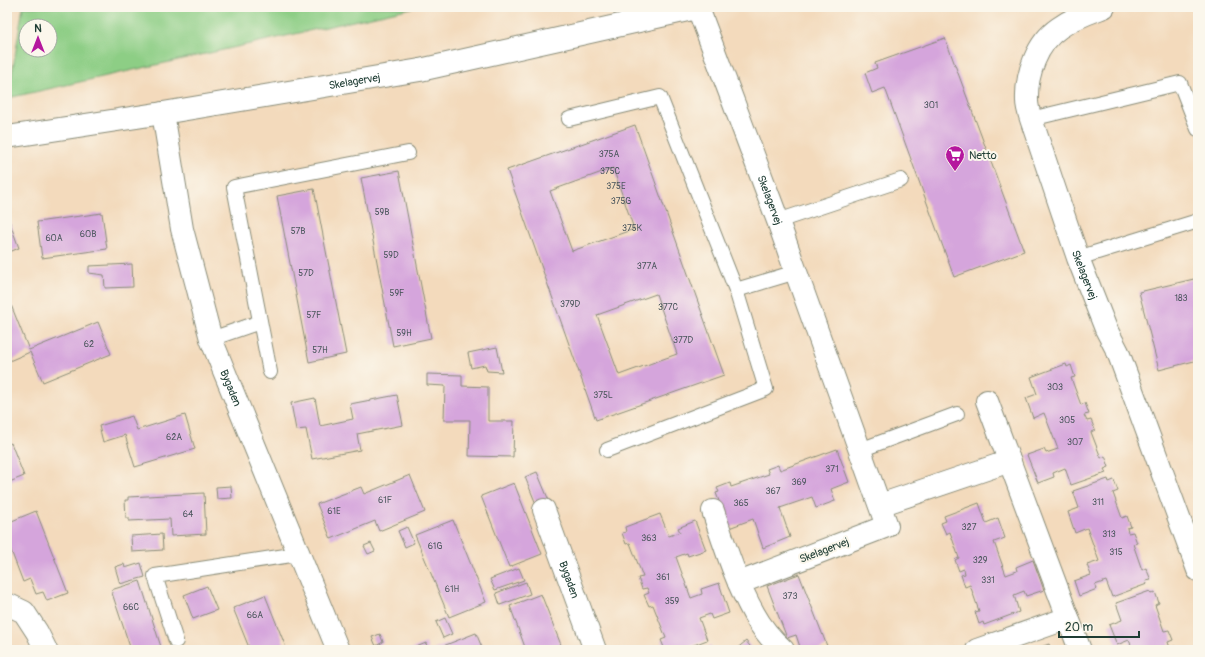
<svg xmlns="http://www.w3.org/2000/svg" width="1205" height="657" viewBox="0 0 1205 657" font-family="Pangolin,sans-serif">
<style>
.green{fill:#8dce85;stroke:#56865c;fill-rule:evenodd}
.building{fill:#d5a5dc;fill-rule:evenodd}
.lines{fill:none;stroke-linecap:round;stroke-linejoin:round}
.lane-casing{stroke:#898c78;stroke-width:16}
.street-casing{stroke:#898c78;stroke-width:24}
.secondary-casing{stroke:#898c78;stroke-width:24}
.lane{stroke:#fff;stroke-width:14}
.street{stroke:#fff;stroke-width:22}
.secondary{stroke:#fff;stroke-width:22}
.labels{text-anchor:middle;stroke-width:4;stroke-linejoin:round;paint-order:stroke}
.number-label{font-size:9px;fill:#4c575e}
.street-label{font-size:11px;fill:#1f3d34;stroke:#fbf7ec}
.poi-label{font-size:11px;fill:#1f3d34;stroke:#fbf7ec;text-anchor:start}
</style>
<rect width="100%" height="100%" fill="#fbf7ec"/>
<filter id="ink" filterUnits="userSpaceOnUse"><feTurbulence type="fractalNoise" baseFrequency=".025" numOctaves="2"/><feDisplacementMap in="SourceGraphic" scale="8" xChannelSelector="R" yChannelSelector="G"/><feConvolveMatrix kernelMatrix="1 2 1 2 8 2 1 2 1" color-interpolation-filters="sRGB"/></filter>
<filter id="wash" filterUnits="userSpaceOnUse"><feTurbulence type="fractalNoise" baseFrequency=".012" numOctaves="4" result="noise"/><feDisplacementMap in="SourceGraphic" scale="16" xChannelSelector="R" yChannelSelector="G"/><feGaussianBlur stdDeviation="0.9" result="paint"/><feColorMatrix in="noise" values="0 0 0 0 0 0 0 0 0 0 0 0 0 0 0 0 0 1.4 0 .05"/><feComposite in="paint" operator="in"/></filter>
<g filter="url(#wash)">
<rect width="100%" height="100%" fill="#f3dabc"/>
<path class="green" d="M 23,7 L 416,7 L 8,98 ZM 26,26 L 50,26 L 50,50 L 26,50 Z"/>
<g id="blocks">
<g class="building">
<path d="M 945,38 L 1024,251 L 954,277 L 885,88 L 872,93 L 865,73 L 877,68 L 875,63 Z"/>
<path d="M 635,125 L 724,375 L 596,420 L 507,170 ZM 613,168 L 634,229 L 572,251 L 550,191 ZM 656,294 L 677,354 L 619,375 L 597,315 Z"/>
<path d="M 399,171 L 431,338 L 393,346 L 361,178 Z"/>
<path d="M 314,189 L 346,354 L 309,362 L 277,196 Z"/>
<path d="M 102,213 L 107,249 L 42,258 L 37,222 Z"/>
<path d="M 7,215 L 19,248 L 7,253 Z"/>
<path d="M 132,264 L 133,287 L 105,288 L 104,275 L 89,273 L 89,266 Z"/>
<path d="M 1198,278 L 1198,360 L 1159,370 L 1139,292 Z"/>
<path d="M 11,305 L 29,350 L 98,322 L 111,354 L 43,382 L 30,352 L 7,362 L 7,306 Z"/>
<path d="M 497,347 L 502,372 L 487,371 L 485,365 L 471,368 L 468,353 Z"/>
<path d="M 1066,364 L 1067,367 L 1071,365 L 1075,377 L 1071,378 L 1081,405 L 1085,403 L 1089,414 L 1084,415 L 1087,421 L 1091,420 L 1095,430 L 1091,432 L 1101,458 L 1105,456 L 1109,467 L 1104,469 L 1106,473 L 1071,485 L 1065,468 L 1053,473 L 1054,477 L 1038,483 L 1027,455 L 1044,449 L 1046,453 L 1058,449 L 1044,413 L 1033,418 L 1026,398 L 1037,394 L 1031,377 Z"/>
<path d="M 427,374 L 462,375 L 462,386 L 488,387 L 488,421 L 514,421 L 513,457 L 469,456 L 470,420 L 444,420 L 445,386 L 427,385 Z"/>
<path d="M 397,395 L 403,425 L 357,434 L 360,450 L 312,459 L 306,429 L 296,430 L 291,403 L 315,398 L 320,426 L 353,419 L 350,404 Z"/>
<path d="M 185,415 L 195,449 L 135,467 L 125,435 L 103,442 L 99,426 L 132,416 L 137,430 Z"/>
<path d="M 11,443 L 24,476 L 7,483 L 7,445 Z"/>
<path d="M 837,449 L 849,482 L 831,489 L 835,501 L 816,508 L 812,497 L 780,508 L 790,537 L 763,548 L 753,519 L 729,528 L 716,493 L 719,492 L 717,488 L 730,483 L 731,487 L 769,474 L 767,469 L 778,465 L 780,470 Z"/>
<path d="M 537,472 L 550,503 L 538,509 L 525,477 Z"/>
<path d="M 410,475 L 425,512 L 379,531 L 375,521 L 331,539 L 317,504 L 361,487 L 364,494 Z"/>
<path d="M 1108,479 L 1109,482 L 1114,480 L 1118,491 L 1113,493 L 1122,518 L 1127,516 L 1131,527 L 1127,528 L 1128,533 L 1133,532 L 1137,543 L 1133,544 L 1142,570 L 1146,568 L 1151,580 L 1146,581 L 1147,584 L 1112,597 L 1106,581 L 1095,585 L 1097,589 L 1079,596 L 1074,581 L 1091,575 L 1087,565 L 1099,561 L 1087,528 L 1075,533 L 1068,512 L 1079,508 L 1073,491 Z"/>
<path d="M 514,483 L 542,554 L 509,567 L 481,496 Z"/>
<path d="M 231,486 L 232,498 L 217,499 L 216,487 Z"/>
<path d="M 204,493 L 206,534 L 171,536 L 170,519 L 129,521 L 129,518 L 126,518 L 125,500 L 128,500 L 128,497 Z"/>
<path d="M 979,503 L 986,523 L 998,518 L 1005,538 L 994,542 L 1006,575 L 1017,571 L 1016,567 L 1033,560 L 1044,590 L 1026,596 L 1024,591 L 1014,595 L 1019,612 L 984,625 L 983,622 L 979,624 L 975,612 L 979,611 L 970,585 L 965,587 L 961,575 L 965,574 L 964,569 L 959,571 L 955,560 L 959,558 L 950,532 L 946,534 L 941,523 L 946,521 L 944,516 Z"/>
<path d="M 36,511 L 68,593 L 47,601 L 43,592 L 36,594 L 30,579 L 23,582 L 7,540 L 7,537 L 9,536 L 7,531 L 7,523 Z"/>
<path d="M 660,514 L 669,536 L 680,532 L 678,528 L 695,521 L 706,550 L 688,556 L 687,553 L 676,557 L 691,598 L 702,594 L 701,589 L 719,583 L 729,613 L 712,619 L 710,614 L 699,618 L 707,640 L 681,650 L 665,650 L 661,640 L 666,638 L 653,605 L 649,606 L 644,595 L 649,593 L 647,588 L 642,589 L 638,578 L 643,577 L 630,543 L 626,544 L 622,533 L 626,532 L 625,527 Z"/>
<path d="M 453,520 L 486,602 L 449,617 L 415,535 Z"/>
<path d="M 407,527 L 414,543 L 405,547 L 398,531 Z"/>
<path d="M 162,534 L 163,550 L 132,552 L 131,536 Z"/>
<path d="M 371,543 L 375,551 L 368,554 L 364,546 Z"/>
<path d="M 141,563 L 145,577 L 120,584 L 115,567 L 124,564 L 125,568 Z"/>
<path d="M 519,568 L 524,580 L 495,590 L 490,579 Z"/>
<path d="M 799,574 L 827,646 L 818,650 L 801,650 L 796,635 L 787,638 L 767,586 Z"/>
<path d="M 140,581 L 162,650 L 131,650 L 111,590 Z"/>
<path d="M 526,582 L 530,594 L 500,605 L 496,593 Z"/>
<path d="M 207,586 L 217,610 L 193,619 L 184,595 Z"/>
<path d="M 1150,591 L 1151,594 L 1155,592 L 1159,603 L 1155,605 L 1164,631 L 1169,630 L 1173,640 L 1168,642 L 1170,648 L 1175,646 L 1177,650 L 1133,650 L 1129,640 L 1117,645 L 1109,625 L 1122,620 L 1116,603 Z"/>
<path d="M 541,594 L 563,650 L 526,650 L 510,606 Z"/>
<path d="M 265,595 L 287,650 L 250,650 L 233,608 Z"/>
<path d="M 445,618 L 452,634 L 443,638 L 436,622 Z"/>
<path d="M 476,633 L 483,650 L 433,650 Z"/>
<path d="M 380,634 L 383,642 L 376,646 L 372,637 Z"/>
<path d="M 746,641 L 753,650 L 735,650 Z"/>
<path d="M 426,643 L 428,650 L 409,650 Z"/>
<path d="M 1049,644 L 1051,650 L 1033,650 Z"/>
<path d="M 710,646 L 713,650 L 705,650 Z"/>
</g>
</g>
</g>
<g filter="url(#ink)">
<use href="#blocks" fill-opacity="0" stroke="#898c78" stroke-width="1"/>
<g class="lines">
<g class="lane-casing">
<g id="lane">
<path d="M 569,119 L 660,97 L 736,290"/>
<path d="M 1031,119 L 1180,83 L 1198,129"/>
<path d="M 778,221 L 901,180"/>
<path d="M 1078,258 L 1198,221"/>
<path d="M 211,339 L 260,322"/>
<path d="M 270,372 L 234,187 L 408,153"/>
<path d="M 607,450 L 766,389 L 736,290 L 796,272"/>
<path d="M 860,450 L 957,414"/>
<path d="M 176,641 L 155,576 L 298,554"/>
</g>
</g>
<g class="street-casing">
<g id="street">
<path id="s1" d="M 1104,7 C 1088,13 1073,18 1059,28 C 1037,43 1026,74 1027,101 C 1027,107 1029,113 1031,119 L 1078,258 L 1106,329 L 1118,352 L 1198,570"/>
<path id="s2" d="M 698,8 L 778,221 L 796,272 L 887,526 L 739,583"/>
<path d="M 987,401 L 1080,650"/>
<path d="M 880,505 L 1010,461"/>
<path id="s3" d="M 544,510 L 595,650"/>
<path d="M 713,511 C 725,546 736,582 754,614 C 761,627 772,640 783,650"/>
<path d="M 7,604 L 24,612 L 37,632 L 46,650"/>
<path d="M 977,650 L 1068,618"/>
</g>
</g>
<g class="secondary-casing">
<g id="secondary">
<path id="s4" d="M 163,113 L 182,229 L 211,339 L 338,650"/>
<path id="s5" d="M 7,137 L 163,113 L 420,70 L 701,7"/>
</g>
</g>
<use href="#lane" class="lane"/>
<use href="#street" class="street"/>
<use href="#secondary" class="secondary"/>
</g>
</g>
<defs>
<g id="supermarket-pin" transform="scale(1)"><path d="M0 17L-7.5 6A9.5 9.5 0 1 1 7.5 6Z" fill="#b5179e" stroke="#fbf7ec"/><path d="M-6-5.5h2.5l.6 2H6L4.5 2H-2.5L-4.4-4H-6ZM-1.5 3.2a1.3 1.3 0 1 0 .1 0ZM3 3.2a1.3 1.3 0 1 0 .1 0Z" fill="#fff"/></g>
</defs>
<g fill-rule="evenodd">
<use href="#supermarket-pin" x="955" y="155"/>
</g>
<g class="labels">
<g class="number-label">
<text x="931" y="108">301</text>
<text x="609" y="157">375A</text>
<text x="610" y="174">375C</text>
<text x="616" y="189">375E</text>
<text x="621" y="204">375G</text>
<text x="382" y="215">59B</text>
<text x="632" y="231">375K</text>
<text x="298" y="234">57B</text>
<text x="88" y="237">60B</text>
<text x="54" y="241">60A</text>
<text x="391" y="258">59D</text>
<text x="647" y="269">377A</text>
<text x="306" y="276">57D</text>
<text x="397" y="296">59F</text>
<text x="1181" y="301">183</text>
<text x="570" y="307">379D</text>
<text x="668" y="310">377C</text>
<text x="314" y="318">57F</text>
<text x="404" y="336">59H</text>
<text x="683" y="343">377D</text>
<text x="89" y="347">62</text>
<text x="320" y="353">57H</text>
<text x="1055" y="390">303</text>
<text x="603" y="398">375L</text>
<text x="1067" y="423">305</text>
<text x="174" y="440">62A</text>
<text x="1075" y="445">307</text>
<text x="832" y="472">371</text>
<text x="799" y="485">369</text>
<text x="773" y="494">367</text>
<text x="385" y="503">61F</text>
<text x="1098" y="505">311</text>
<text x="741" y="506">365</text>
<text x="334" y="514">61E</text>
<text x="188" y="517">64</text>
<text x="969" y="530">327</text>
<text x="1109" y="537">313</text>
<text x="649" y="541">363</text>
<text x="435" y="549">61G</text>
<text x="1116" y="555">315</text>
<text x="980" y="563">329</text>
<text x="663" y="580">361</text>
<text x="988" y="583">331</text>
<text x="452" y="592">61H</text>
<text x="790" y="599">373</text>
<text x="672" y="604">359</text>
<text x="131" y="610">66C</text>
<text x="255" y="618">66A</text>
</g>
<g class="street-label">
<text dy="4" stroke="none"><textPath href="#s5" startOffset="352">Skelagervej</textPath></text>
<text dy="4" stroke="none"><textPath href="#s2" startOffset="205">Skelagervej</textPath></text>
<text dy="4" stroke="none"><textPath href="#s1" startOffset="316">Skelagervej</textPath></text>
<text dy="4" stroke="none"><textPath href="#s4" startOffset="284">Bygaden</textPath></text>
<text transform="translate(824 550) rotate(-21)" y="4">Skelagervej</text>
<text dy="4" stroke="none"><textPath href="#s3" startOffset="74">Bygaden</textPath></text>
</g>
<g class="poi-label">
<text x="969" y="159">Netto</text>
</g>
</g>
<rect width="1205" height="657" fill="none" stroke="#fbf7ec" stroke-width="24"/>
<g transform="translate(38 38)"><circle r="19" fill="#fbf7ec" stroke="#a3ada2"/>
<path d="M0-3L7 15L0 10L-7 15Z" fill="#b5179e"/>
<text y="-6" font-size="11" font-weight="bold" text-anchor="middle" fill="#1f3d34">N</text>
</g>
<path d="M1059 631v6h80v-6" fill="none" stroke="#1f3d34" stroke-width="2"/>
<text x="1065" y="631" font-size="12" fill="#1f3d34" stroke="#fbf7ec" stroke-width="3" paint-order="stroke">20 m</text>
</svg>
